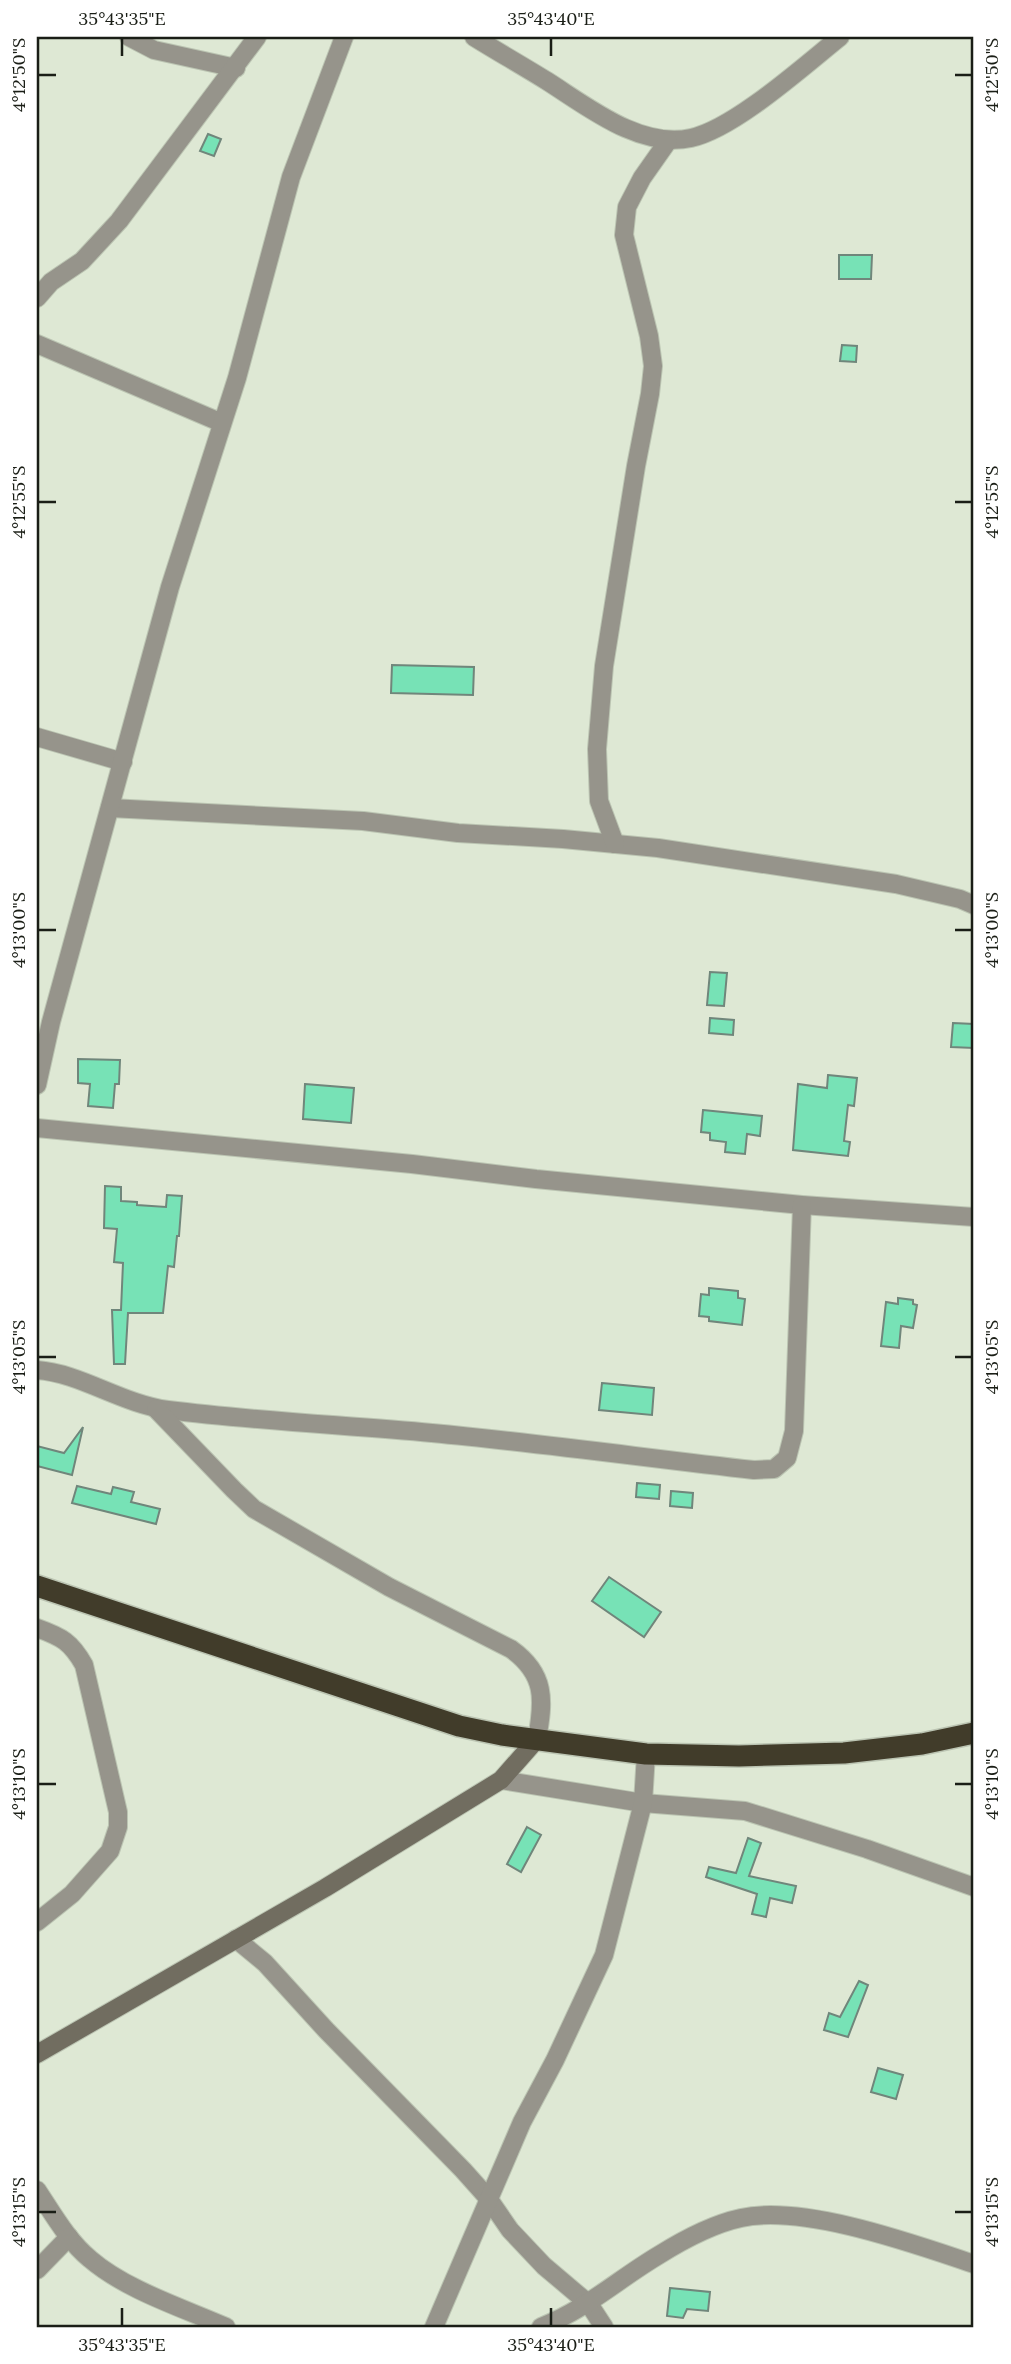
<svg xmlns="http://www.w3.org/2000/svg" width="1011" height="2364" viewBox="0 0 1011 2364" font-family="Lora,serif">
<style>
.building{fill:#77e2b6;stroke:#70867b;stroke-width:2}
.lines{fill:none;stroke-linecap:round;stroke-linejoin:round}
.street-casing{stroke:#bbc4b2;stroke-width:20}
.secondary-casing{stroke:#bbc4b2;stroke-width:20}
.highway-casing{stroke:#bbc4b2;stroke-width:24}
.street{stroke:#96948b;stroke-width:18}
.secondary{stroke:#716d60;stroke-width:18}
.highway{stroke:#413c2a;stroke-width:21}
.ticks{fill:none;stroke:#1a1e16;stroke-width:2.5}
.neatline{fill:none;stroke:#1a1e16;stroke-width:2.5}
.ticks-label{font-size:18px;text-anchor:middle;fill:#1a1e16}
</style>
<rect width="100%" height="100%" fill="#dee8d4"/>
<g class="building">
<path d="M 208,134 L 221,139 L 214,156 L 200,151 Z"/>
<path d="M 839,255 L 872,255 L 871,279 L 839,279 Z"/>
<path d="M 842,345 L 857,346 L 856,362 L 840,361 Z"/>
<path d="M 392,665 L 474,667 L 473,695 L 391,693 Z"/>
<path d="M 710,972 L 727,973 L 724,1006 L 707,1005 Z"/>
<path d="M 710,1018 L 734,1020 L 733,1035 L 709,1033 Z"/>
<path d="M 953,1023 L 974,1024 L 974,1048 L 951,1047 Z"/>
<path d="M 78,1059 L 120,1060 L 119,1084 L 115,1084 L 113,1108 L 88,1106 L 90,1084 L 78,1083 Z"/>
<path d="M 828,1075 L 857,1078 L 854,1106 L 848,1105 L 844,1141 L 850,1142 L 848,1156 L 793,1150 L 798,1084 L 827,1088 Z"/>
<path d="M 305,1084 L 354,1088 L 351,1123 L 303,1119 Z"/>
<path d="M 703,1110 L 762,1116 L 760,1136 L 747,1134 L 745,1154 L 725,1152 L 726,1142 L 710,1140 L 710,1133 L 701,1132 Z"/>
<path d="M 105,1186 L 121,1187 L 121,1201 L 137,1202 L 137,1205 L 166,1207 L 167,1195 L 182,1196 L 179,1236 L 177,1236 L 174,1267 L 168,1266 L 163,1313 L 128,1313 L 125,1364 L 114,1364 L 112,1310 L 121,1310 L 123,1263 L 114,1262 L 117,1229 L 104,1228 Z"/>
<path d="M 709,1288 L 738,1291 L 738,1298 L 745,1299 L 742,1325 L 709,1321 L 709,1317 L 699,1316 L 701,1294 L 709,1295 Z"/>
<path d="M 898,1298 L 913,1300 L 913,1304 L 917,1305 L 913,1328 L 901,1326 L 899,1348 L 881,1346 L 886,1302 L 898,1304 Z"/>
<path d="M 602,1383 L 654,1388 L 652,1415 L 599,1410 Z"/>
<path d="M 83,1427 L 72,1475 L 37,1466 L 37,1446 L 64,1453 Z"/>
<path d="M 637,1483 L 660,1485 L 659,1499 L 636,1497 Z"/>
<path d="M 77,1486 L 111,1494 L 113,1487 L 134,1492 L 131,1502 L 160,1509 L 156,1524 L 72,1503 Z"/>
<path d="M 671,1491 L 693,1493 L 692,1508 L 670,1506 Z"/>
<path d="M 609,1577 L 661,1612 L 644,1637 L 592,1601 Z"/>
<path d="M 527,1827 L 541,1835 L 521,1872 L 507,1864 Z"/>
<path d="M 748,1838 L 761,1843 L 749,1876 L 796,1886 L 792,1903 L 770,1898 L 766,1917 L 752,1914 L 757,1894 L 706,1877 L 709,1867 L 736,1873 Z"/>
<path d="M 859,1981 L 868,1985 L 848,2037 L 824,2030 L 829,2013 L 840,2017 Z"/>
<path d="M 878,2068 L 903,2075 L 896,2099 L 871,2092 Z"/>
<path d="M 670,2288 L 710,2292 L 708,2311 L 687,2309 L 683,2318 L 667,2316 Z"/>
</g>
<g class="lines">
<g class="street-casing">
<g id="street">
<path d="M 129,37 L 154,50 L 236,68"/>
<path d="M 474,37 C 498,52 523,66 547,81 C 588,107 640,149 691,138 C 734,129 805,65 840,37"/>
<path d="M 37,298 L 51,282 L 82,261 L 119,221 L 257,37"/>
<path d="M 37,344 L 222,423"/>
<path d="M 37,737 L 123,762"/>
<path d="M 110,808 L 363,821 L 458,833 L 563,839 L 658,848 L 896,884 L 960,899 L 974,905"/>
<path d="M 615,844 L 599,801 L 597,749 L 604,666 L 636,466 L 650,394 L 653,366 L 649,336 L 624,235 L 627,207 L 642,178 L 668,141"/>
<path d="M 37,1085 L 51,1022 L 170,587 L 237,378 L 291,177 L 344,37"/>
<path d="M 37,1128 L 412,1164 L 536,1179 L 802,1205 L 974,1217"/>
<path d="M 37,1370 C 80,1373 122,1404 168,1410 C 256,1421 344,1425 432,1433 C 539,1443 647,1458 754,1470 L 774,1469 L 787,1458 L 794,1431 L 802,1205"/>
<path d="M 156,1409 L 234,1490 L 254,1509 L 389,1587 L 511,1649 C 546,1674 544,1700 537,1739"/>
<path d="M 37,1628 C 62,1637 71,1642 84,1665 L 118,1812 L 118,1827 L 110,1851 L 72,1894 L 37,1922"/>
<path d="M 501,1780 L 643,1803 L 745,1811 L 867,1849 L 974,1887"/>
<path d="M 236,1939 L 265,1963 L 326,2030 L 463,2170 L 488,2198 L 510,2230 L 544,2266 L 589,2304 L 604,2327"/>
<path d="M 37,2190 C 53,2214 68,2241 90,2259 C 126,2290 183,2308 226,2327"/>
<path d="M 37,2270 L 69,2237"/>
<path d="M 434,2327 L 522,2122 L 555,2060 L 604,1955 L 643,1803 L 646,1754"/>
<path d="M 541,2327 C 588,2308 617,2280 659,2255 C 683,2240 713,2224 741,2218 C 803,2204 914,2244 974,2264"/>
</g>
</g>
<g class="secondary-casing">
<path id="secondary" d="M 37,2054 L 325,1888 L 501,1780 L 537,1739"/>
</g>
<g class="highway-casing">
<path id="highway" d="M 37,1586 L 459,1726 L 502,1735 L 646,1754 L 739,1756 L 844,1753 L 922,1744 L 974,1733"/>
</g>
<use href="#street" class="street"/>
<use href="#secondary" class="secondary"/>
<use href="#highway" class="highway"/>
</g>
<path class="ticks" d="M 122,38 L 122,56M 551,38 L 551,56M 38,75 L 56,75M 955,75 L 972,75M 38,502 L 56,502M 955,502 L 972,502M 38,930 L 56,930M 955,930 L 972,930M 38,1357 L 56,1357M 955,1357 L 972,1357M 38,1784 L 56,1784M 955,1784 L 972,1784M 38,2212 L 56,2212M 955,2212 L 972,2212M 122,2308 L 122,2326M 551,2308 L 551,2326"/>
<rect width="1011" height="2364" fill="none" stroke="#ffffff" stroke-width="77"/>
<rect x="38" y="38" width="934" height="2288" class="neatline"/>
<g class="ticks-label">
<text x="122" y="25">35°43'35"E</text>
<text x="551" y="25">35°43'40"E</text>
<text transform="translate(19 75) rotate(-90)" y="6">4°12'50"S</text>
<text transform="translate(992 75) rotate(-90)" y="6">4°12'50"S</text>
<text transform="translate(19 502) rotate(-90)" y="6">4°12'55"S</text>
<text transform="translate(992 502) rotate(-90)" y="6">4°12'55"S</text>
<text transform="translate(19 930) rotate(-90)" y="6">4°13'00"S</text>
<text transform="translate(992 930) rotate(-90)" y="6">4°13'00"S</text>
<text transform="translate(19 1357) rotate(-90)" y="6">4°13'05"S</text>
<text transform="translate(992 1357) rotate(-90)" y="6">4°13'05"S</text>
<text transform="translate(19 1784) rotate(-90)" y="6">4°13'10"S</text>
<text transform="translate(992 1784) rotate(-90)" y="6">4°13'10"S</text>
<text transform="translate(19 2212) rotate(-90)" y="6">4°13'15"S</text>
<text transform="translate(992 2212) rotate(-90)" y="6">4°13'15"S</text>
<text x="122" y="2351">35°43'35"E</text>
<text x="551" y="2351">35°43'40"E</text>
</g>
</svg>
